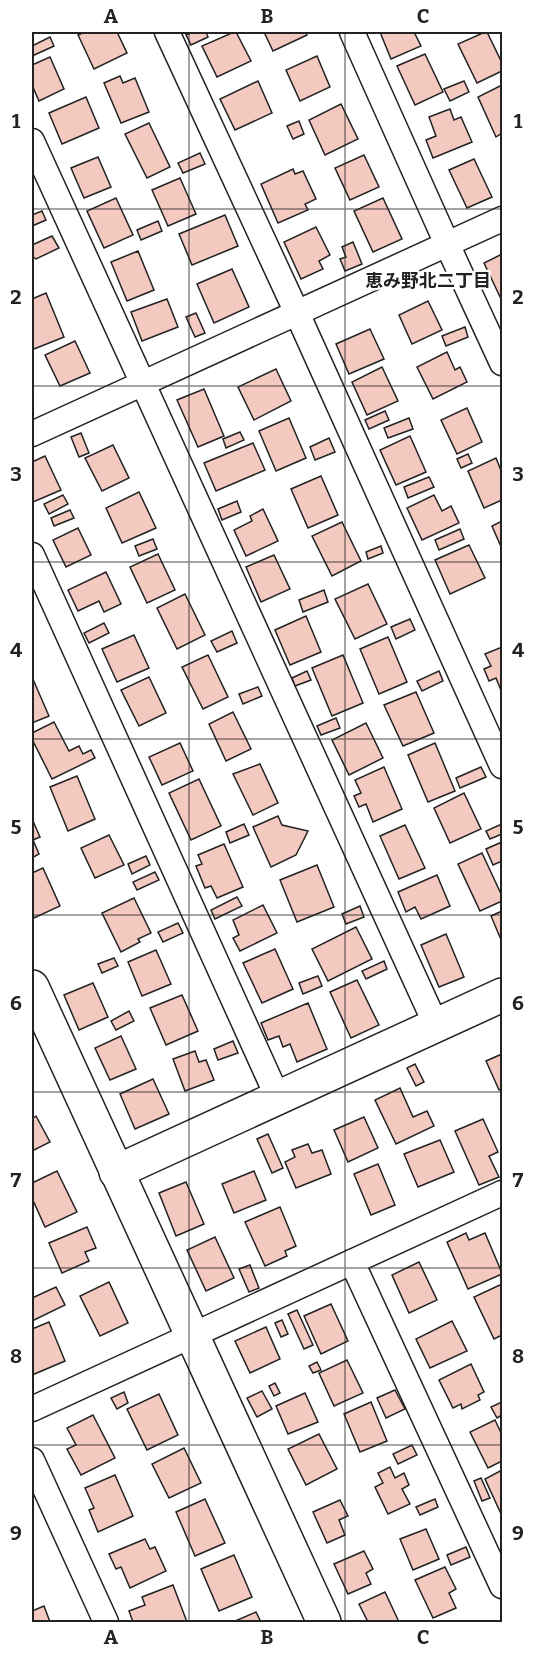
<svg xmlns="http://www.w3.org/2000/svg" width="534" height="1654" viewBox="0 0 534 1654" font-family="Bitter,'Noto Sans JP',serif">
<style>
.building{fill:#f3c9c0;stroke:#222;stroke-width:1.5}
.lines{fill:none;stroke-linecap:round;stroke-linejoin:round}
.street-casing{stroke:#222;stroke-width:27}
.secondary-casing{stroke:#222;stroke-width:36}
.street{stroke:#fff;stroke-width:24}
.secondary{stroke:#fff;stroke-width:33}
.grid{fill:none;stroke:#222;stroke-width:1.5;stroke-opacity:0.55}
.labels{text-anchor:middle;stroke-width:4.5;stroke-linejoin:round;paint-order:stroke}
.neighbourhood-label{font-size:18px;font-weight:bold;fill:#222;stroke:#fff}
.neatline{fill:none;stroke:#222;stroke-width:2}
.grid-label{font-size:20px;text-anchor:middle;font-weight:bold;fill:#222}
</style>
<rect width="100%" height="100%" fill="#fff"/>
<g class="building">
<path d="M 85,32 L 117,32 L 127,53 L 94,69 L 78,35 Z"/>
<path d="M 193,32 L 206,32 L 208,37 L 191,45 L 186,35 Z"/>
<path d="M 234,32 L 236,32 L 251,61 L 217,77 L 202,46 Z"/>
<path d="M 264,32 L 306,32 L 307,35 L 273,51 Z"/>
<path d="M 380,32 L 414,32 L 421,46 L 391,59 Z"/>
<path d="M 485,32 L 487,32 L 502,63 L 502,71 L 477,83 L 458,44 Z"/>
<path d="M 50,37 L 54,46 L 32,56 L 32,46 Z"/>
<path d="M 425,54 L 443,92 L 415,105 L 397,66 Z"/>
<path d="M 317,56 L 330,87 L 300,101 L 286,70 Z"/>
<path d="M 50,57 L 64,89 L 39,101 L 32,85 L 32,65 Z"/>
<path d="M 120,76 L 123,83 L 135,78 L 149,112 L 121,123 L 104,83 Z"/>
<path d="M 258,81 L 272,113 L 235,130 L 220,99 Z"/>
<path d="M 464,81 L 469,92 L 450,101 L 444,89 Z"/>
<path d="M 502,85 L 502,133 L 496,137 L 478,97 Z"/>
<path d="M 86,97 L 99,128 L 62,144 L 49,113 Z"/>
<path d="M 341,104 L 358,139 L 325,155 L 309,120 Z"/>
<path d="M 450,109 L 454,120 L 461,117 L 472,142 L 433,158 L 426,140 L 436,136 L 429,117 Z"/>
<path d="M 299,121 L 304,134 L 293,139 L 287,126 Z"/>
<path d="M 149,123 L 170,167 L 147,178 L 125,134 Z"/>
<path d="M 200,153 L 205,164 L 183,173 L 178,163 Z"/>
<path d="M 364,155 L 379,187 L 350,200 L 335,168 Z"/>
<path d="M 98,157 L 111,187 L 84,198 L 71,168 Z"/>
<path d="M 474,159 L 492,197 L 467,208 L 449,170 Z"/>
<path d="M 293,169 L 295,174 L 303,171 L 316,199 L 305,204 L 308,210 L 278,223 L 261,184 Z"/>
<path d="M 180,178 L 196,214 L 168,226 L 152,190 Z"/>
<path d="M 116,198 L 133,235 L 104,248 L 87,211 Z"/>
<path d="M 383,198 L 402,239 L 373,252 L 354,211 Z"/>
<path d="M 42,211 L 46,220 L 32,226 L 32,215 Z"/>
<path d="M 225,215 L 238,246 L 192,265 L 179,234 Z"/>
<path d="M 158,221 L 162,231 L 141,240 L 137,230 Z"/>
<path d="M 316,227 L 330,255 L 319,261 L 323,269 L 301,279 L 284,242 Z"/>
<path d="M 52,236 L 59,248 L 36,259 L 32,256 L 32,245 Z"/>
<path d="M 353,242 L 362,264 L 345,271 L 340,259 L 346,257 L 342,247 Z"/>
<path d="M 138,251 L 154,290 L 127,301 L 111,262 Z"/>
<path d="M 502,254 L 502,301 L 484,263 Z"/>
<path d="M 232,269 L 249,307 L 214,323 L 197,284 Z"/>
<path d="M 46,293 L 64,337 L 34,349 L 32,344 L 32,299 Z"/>
<path d="M 167,299 L 178,327 L 142,341 L 131,312 Z"/>
<path d="M 428,301 L 442,330 L 412,344 L 399,315 Z"/>
<path d="M 196,313 L 205,333 L 195,337 L 186,317 Z"/>
<path d="M 465,327 L 468,337 L 446,346 L 442,336 Z"/>
<path d="M 370,329 L 384,359 L 349,374 L 336,344 Z"/>
<path d="M 75,341 L 90,373 L 60,386 L 45,355 Z"/>
<path d="M 447,352 L 455,370 L 460,367 L 467,382 L 433,399 L 417,367 Z"/>
<path d="M 382,367 L 398,401 L 367,415 L 352,382 Z"/>
<path d="M 276,369 L 291,401 L 254,420 L 238,387 Z"/>
<path d="M 204,389 L 224,436 L 198,447 L 177,400 Z"/>
<path d="M 467,408 L 482,442 L 457,454 L 441,420 Z"/>
<path d="M 385,411 L 389,420 L 369,429 L 365,420 Z"/>
<path d="M 289,418 L 306,458 L 276,471 L 259,431 Z"/>
<path d="M 409,418 L 413,429 L 388,438 L 384,428 Z"/>
<path d="M 240,432 L 244,440 L 226,448 L 223,439 Z"/>
<path d="M 81,433 L 89,453 L 79,457 L 71,437 Z"/>
<path d="M 410,436 L 426,472 L 396,485 L 380,450 Z"/>
<path d="M 329,438 L 335,452 L 315,460 L 310,447 Z"/>
<path d="M 253,443 L 265,470 L 216,491 L 204,463 Z"/>
<path d="M 113,445 L 129,478 L 102,491 L 85,458 Z"/>
<path d="M 468,454 L 472,463 L 461,468 L 457,459 Z"/>
<path d="M 45,456 L 61,490 L 33,502 L 32,499 L 32,462 Z"/>
<path d="M 496,458 L 502,473 L 502,500 L 484,508 L 468,471 Z"/>
<path d="M 321,476 L 338,515 L 308,528 L 291,489 Z"/>
<path d="M 429,477 L 434,487 L 408,498 L 404,487 Z"/>
<path d="M 139,492 L 156,528 L 122,543 L 106,508 Z"/>
<path d="M 63,495 L 68,504 L 49,514 L 44,504 Z"/>
<path d="M 434,495 L 442,511 L 451,506 L 459,523 L 422,540 L 407,508 Z"/>
<path d="M 237,501 L 241,512 L 222,520 L 218,509 Z"/>
<path d="M 263,509 L 278,541 L 246,556 L 234,530 L 252,521 L 250,516 Z"/>
<path d="M 70,510 L 74,518 L 54,526 L 51,518 Z"/>
<path d="M 502,521 L 502,549 L 492,526 Z"/>
<path d="M 342,522 L 361,561 L 332,576 L 312,536 Z"/>
<path d="M 78,528 L 91,555 L 66,567 L 53,540 Z"/>
<path d="M 460,529 L 464,539 L 439,550 L 435,540 Z"/>
<path d="M 153,539 L 157,549 L 139,556 L 135,546 Z"/>
<path d="M 469,545 L 485,578 L 450,594 L 435,560 Z"/>
<path d="M 381,546 L 383,553 L 368,559 L 366,552 Z"/>
<path d="M 158,554 L 175,590 L 147,603 L 130,567 Z"/>
<path d="M 274,555 L 290,589 L 261,602 L 246,567 Z"/>
<path d="M 106,572 L 121,604 L 104,612 L 99,601 L 78,611 L 68,590 Z"/>
<path d="M 368,584 L 387,624 L 355,639 L 335,599 Z"/>
<path d="M 324,590 L 328,602 L 303,612 L 299,600 Z"/>
<path d="M 185,594 L 205,635 L 177,649 L 157,608 Z"/>
<path d="M 306,616 L 321,652 L 290,665 L 275,630 Z"/>
<path d="M 410,619 L 415,630 L 396,639 L 391,627 Z"/>
<path d="M 104,623 L 109,633 L 89,643 L 84,633 Z"/>
<path d="M 232,631 L 237,643 L 217,652 L 211,641 Z"/>
<path d="M 134,635 L 149,668 L 117,682 L 102,649 Z"/>
<path d="M 388,637 L 407,682 L 379,694 L 360,649 Z"/>
<path d="M 502,647 L 502,693 L 496,678 L 489,681 L 484,669 L 491,666 L 485,654 Z"/>
<path d="M 208,655 L 228,697 L 203,709 L 182,667 Z"/>
<path d="M 343,655 L 363,703 L 332,716 L 312,668 Z"/>
<path d="M 307,671 L 311,680 L 295,686 L 292,678 Z"/>
<path d="M 439,671 L 443,681 L 422,691 L 417,681 Z"/>
<path d="M 32,677 L 49,716 L 32,723 Z"/>
<path d="M 149,677 L 166,713 L 139,726 L 121,690 Z"/>
<path d="M 258,687 L 262,696 L 243,704 L 239,694 Z"/>
<path d="M 416,692 L 434,733 L 403,746 L 384,705 Z"/>
<path d="M 233,712 L 251,749 L 226,761 L 209,724 Z"/>
<path d="M 336,718 L 340,728 L 321,735 L 317,726 Z"/>
<path d="M 54,722 L 69,751 L 79,746 L 83,754 L 91,750 L 95,758 L 52,779 L 32,739 L 32,733 Z"/>
<path d="M 366,723 L 383,758 L 349,775 L 332,740 Z"/>
<path d="M 180,743 L 193,771 L 162,785 L 149,757 Z"/>
<path d="M 435,743 L 455,791 L 428,802 L 408,755 Z"/>
<path d="M 260,764 L 278,803 L 253,815 L 233,774 Z"/>
<path d="M 384,767 L 402,809 L 373,822 L 366,804 L 359,807 L 354,796 L 361,793 L 355,780 Z"/>
<path d="M 481,767 L 486,777 L 460,788 L 456,778 Z"/>
<path d="M 77,776 L 95,819 L 68,831 L 50,787 Z"/>
<path d="M 199,779 L 221,826 L 191,840 L 169,793 Z"/>
<path d="M 464,793 L 481,829 L 450,843 L 434,808 Z"/>
<path d="M 278,816 L 282,825 L 308,831 L 296,855 L 271,867 L 253,827 Z"/>
<path d="M 33,821 L 40,837 L 33,840 L 39,854 L 32,858 L 32,822 Z"/>
<path d="M 244,824 L 249,835 L 230,843 L 226,832 Z"/>
<path d="M 502,824 L 502,834 L 490,839 L 486,831 Z"/>
<path d="M 405,825 L 425,868 L 399,879 L 380,836 Z"/>
<path d="M 109,835 L 124,865 L 95,878 L 81,848 Z"/>
<path d="M 502,842 L 502,861 L 493,865 L 486,849 Z"/>
<path d="M 224,844 L 243,887 L 217,898 L 211,886 L 205,888 L 196,866 L 202,864 L 198,855 Z"/>
<path d="M 482,853 L 502,896 L 502,901 L 480,911 L 458,864 Z"/>
<path d="M 146,856 L 150,865 L 132,874 L 128,864 Z"/>
<path d="M 317,865 L 334,907 L 297,922 L 280,880 Z"/>
<path d="M 43,868 L 60,906 L 34,918 L 32,911 L 32,873 Z"/>
<path d="M 155,872 L 159,880 L 137,890 L 133,882 Z"/>
<path d="M 437,875 L 450,906 L 421,919 L 415,907 L 406,912 L 398,892 Z"/>
<path d="M 237,897 L 242,906 L 215,919 L 211,910 Z"/>
<path d="M 134,898 L 151,933 L 138,939 L 140,942 L 121,952 L 102,913 Z"/>
<path d="M 263,905 L 277,933 L 240,951 L 233,938 L 239,935 L 233,920 Z"/>
<path d="M 360,906 L 364,917 L 346,924 L 342,914 Z"/>
<path d="M 502,911 L 502,942 L 491,916 Z"/>
<path d="M 178,923 L 183,933 L 163,942 L 158,932 Z"/>
<path d="M 356,927 L 372,959 L 328,981 L 312,949 Z"/>
<path d="M 446,934 L 464,977 L 439,987 L 421,945 Z"/>
<path d="M 275,949 L 293,989 L 262,1003 L 243,963 Z"/>
<path d="M 156,950 L 171,984 L 142,996 L 128,962 Z"/>
<path d="M 114,958 L 118,966 L 102,973 L 98,964 Z"/>
<path d="M 384,961 L 387,969 L 366,979 L 362,971 Z"/>
<path d="M 318,976 L 322,986 L 303,994 L 299,983 Z"/>
<path d="M 357,980 L 379,1025 L 351,1038 L 330,992 Z"/>
<path d="M 93,983 L 108,1017 L 79,1030 L 64,995 Z"/>
<path d="M 182,995 L 198,1031 L 166,1045 L 150,1008 Z"/>
<path d="M 308,1003 L 327,1049 L 297,1062 L 290,1044 L 283,1047 L 279,1036 L 268,1040 L 261,1023 Z"/>
<path d="M 129,1011 L 134,1021 L 116,1030 L 111,1021 Z"/>
<path d="M 121,1036 L 136,1069 L 110,1080 L 95,1048 Z"/>
<path d="M 233,1041 L 238,1053 L 218,1060 L 214,1049 Z"/>
<path d="M 195,1051 L 199,1062 L 206,1060 L 214,1080 L 185,1091 L 173,1059 Z"/>
<path d="M 502,1054 L 502,1088 L 499,1090 L 486,1061 Z"/>
<path d="M 415,1064 L 424,1082 L 416,1086 L 407,1068 Z"/>
<path d="M 153,1079 L 169,1114 L 135,1129 L 120,1094 Z"/>
<path d="M 400,1088 L 413,1117 L 427,1111 L 434,1126 L 396,1144 L 375,1100 Z"/>
<path d="M 36,1116 L 50,1142 L 32,1151 L 32,1119 Z"/>
<path d="M 364,1117 L 378,1148 L 348,1162 L 334,1130 Z"/>
<path d="M 483,1119 L 498,1152 L 489,1156 L 499,1177 L 479,1185 L 455,1131 Z"/>
<path d="M 268,1134 L 283,1168 L 272,1173 L 257,1139 Z"/>
<path d="M 440,1140 L 454,1172 L 418,1187 L 404,1154 Z"/>
<path d="M 308,1144 L 312,1153 L 322,1150 L 331,1174 L 296,1188 L 285,1162 L 295,1157 L 292,1150 Z"/>
<path d="M 378,1164 L 395,1205 L 371,1215 L 354,1174 Z"/>
<path d="M 57,1171 L 77,1212 L 45,1227 L 32,1198 L 32,1183 Z"/>
<path d="M 254,1171 L 266,1200 L 234,1213 L 222,1184 Z"/>
<path d="M 186,1182 L 204,1224 L 176,1236 L 159,1193 Z"/>
<path d="M 280,1207 L 296,1246 L 285,1251 L 287,1256 L 265,1266 L 245,1222 Z"/>
<path d="M 87,1227 L 96,1248 L 85,1252 L 89,1261 L 62,1273 L 49,1243 Z"/>
<path d="M 466,1233 L 469,1240 L 485,1233 L 502,1273 L 502,1274 L 468,1289 L 447,1242 Z"/>
<path d="M 215,1237 L 234,1278 L 206,1291 L 187,1250 Z"/>
<path d="M 419,1262 L 437,1300 L 409,1313 L 392,1275 Z"/>
<path d="M 250,1265 L 259,1288 L 249,1292 L 239,1269 Z"/>
<path d="M 109,1282 L 128,1323 L 100,1336 L 80,1296 Z"/>
<path d="M 502,1284 L 502,1335 L 494,1339 L 474,1297 Z"/>
<path d="M 56,1287 L 65,1305 L 32,1321 L 32,1298 Z"/>
<path d="M 331,1304 L 348,1341 L 321,1354 L 304,1316 Z"/>
<path d="M 297,1310 L 313,1345 L 304,1349 L 288,1314 Z"/>
<path d="M 282,1320 L 288,1334 L 281,1337 L 275,1323 Z"/>
<path d="M 452,1321 L 467,1351 L 430,1368 L 416,1339 Z"/>
<path d="M 49,1322 L 65,1361 L 32,1375 L 32,1329 Z"/>
<path d="M 266,1327 L 280,1359 L 250,1373 L 235,1341 Z"/>
<path d="M 347,1360 L 363,1393 L 334,1406 L 319,1373 Z"/>
<path d="M 317,1362 L 321,1370 L 313,1373 L 309,1366 Z"/>
<path d="M 471,1364 L 484,1392 L 478,1395 L 480,1400 L 462,1409 L 461,1404 L 453,1408 L 439,1380 Z"/>
<path d="M 275,1383 L 280,1393 L 274,1396 L 269,1386 Z"/>
<path d="M 395,1390 L 405,1409 L 386,1418 L 377,1398 Z"/>
<path d="M 262,1391 L 272,1409 L 257,1417 L 247,1398 Z"/>
<path d="M 124,1392 L 128,1403 L 117,1409 L 111,1398 Z"/>
<path d="M 305,1393 L 318,1422 L 288,1434 L 276,1406 Z"/>
<path d="M 159,1394 L 178,1435 L 147,1450 L 127,1409 Z"/>
<path d="M 371,1402 L 387,1441 L 360,1452 L 344,1414 Z"/>
<path d="M 502,1402 L 502,1415 L 497,1418 L 491,1407 Z"/>
<path d="M 93,1415 L 115,1458 L 81,1475 L 67,1449 L 76,1445 L 67,1428 Z"/>
<path d="M 495,1420 L 502,1435 L 502,1461 L 488,1468 L 470,1432 Z"/>
<path d="M 319,1434 L 337,1469 L 306,1485 L 288,1449 Z"/>
<path d="M 412,1445 L 417,1455 L 398,1464 L 393,1454 Z"/>
<path d="M 184,1448 L 201,1483 L 169,1498 L 152,1464 Z"/>
<path d="M 390,1467 L 395,1478 L 404,1473 L 409,1485 L 402,1489 L 410,1504 L 388,1514 L 375,1487 L 383,1483 L 378,1473 Z"/>
<path d="M 502,1470 L 502,1516 L 485,1479 Z"/>
<path d="M 115,1475 L 133,1516 L 98,1532 L 89,1510 L 94,1508 L 85,1488 Z"/>
<path d="M 481,1478 L 490,1498 L 482,1501 L 474,1481 Z"/>
<path d="M 205,1499 L 225,1543 L 195,1556 L 176,1512 Z"/>
<path d="M 435,1499 L 438,1507 L 420,1515 L 416,1507 Z"/>
<path d="M 340,1500 L 348,1516 L 339,1520 L 345,1535 L 327,1543 L 313,1512 Z"/>
<path d="M 426,1529 L 439,1559 L 413,1570 L 400,1539 Z"/>
<path d="M 145,1539 L 150,1549 L 155,1547 L 166,1571 L 130,1588 L 121,1567 L 116,1569 L 109,1554 Z"/>
<path d="M 466,1547 L 470,1557 L 451,1565 L 447,1555 Z"/>
<path d="M 364,1551 L 373,1569 L 366,1573 L 371,1584 L 348,1594 L 334,1564 Z"/>
<path d="M 234,1555 L 252,1597 L 219,1611 L 201,1569 Z"/>
<path d="M 445,1567 L 456,1589 L 449,1593 L 456,1608 L 433,1618 L 415,1580 Z"/>
<path d="M 173,1585 L 187,1622 L 133,1622 L 129,1611 L 145,1605 L 142,1597 Z"/>
<path d="M 385,1592 L 399,1622 L 368,1622 L 359,1604 Z"/>
<path d="M 44,1606 L 50,1622 L 32,1622 L 32,1611 Z"/>
<path d="M 256,1612 L 261,1622 L 233,1622 Z"/>
</g>
<g class="lines">
<g class="street-casing">
<g id="street">
<path d="M 167,32 L 297,313 L 502,766"/>
<path d="M 352,32 L 447,244 L 502,363"/>
<path d="M 32,141 L 436,1025"/>
<path d="M 32,434 L 502,219"/>
<path d="M 32,555 L 278,1098"/>
<path d="M 352,1262 L 502,1586"/>
<path d="M 32,1409 L 502,1193"/>
<path d="M 32,1460 L 106,1622"/>
</g>
</g>
<g class="secondary-casing">
<g id="secondary">
<path d="M 32,987 L 324,1622"/>
<path d="M 116,1172 L 502,995"/>
</g>
</g>
<use href="#street" class="street"/>
<use href="#secondary" class="secondary"/>
</g>
<path class="grid" d="M 189,32 L 189,1622M 345,32 L 345,1622M 32,209 L 502,209M 32,386 L 502,386M 32,562 L 502,562M 32,739 L 502,739M 32,915 L 502,915M 32,1092 L 502,1092M 32,1268 L 502,1268M 32,1445 L 502,1445"/>
<g class="labels">
<g class="neighbourhood-label">
<text x="428" y="287">恵み野北二丁目</text>
</g>
</g>
<rect width="534" height="1654" fill="none" stroke="#ffffff" stroke-width="66"/>
<rect x="33" y="33" width="468" height="1588" class="neatline"/>
<g class="grid-label">
<text x="111" y="23">A</text>
<text x="267" y="23">B</text>
<text x="423" y="23">C</text>
<text x="16" y="128">1</text>
<text x="518" y="128">1</text>
<text x="16" y="304">2</text>
<text x="518" y="304">2</text>
<text x="16" y="481">3</text>
<text x="518" y="481">3</text>
<text x="16" y="657">4</text>
<text x="518" y="657">4</text>
<text x="16" y="834">5</text>
<text x="518" y="834">5</text>
<text x="16" y="1010">6</text>
<text x="518" y="1010">6</text>
<text x="16" y="1187">7</text>
<text x="518" y="1187">7</text>
<text x="16" y="1363">8</text>
<text x="518" y="1363">8</text>
<text x="16" y="1540">9</text>
<text x="518" y="1540">9</text>
<text x="111" y="1644">A</text>
<text x="267" y="1644">B</text>
<text x="423" y="1644">C</text>
</g>
</svg>
